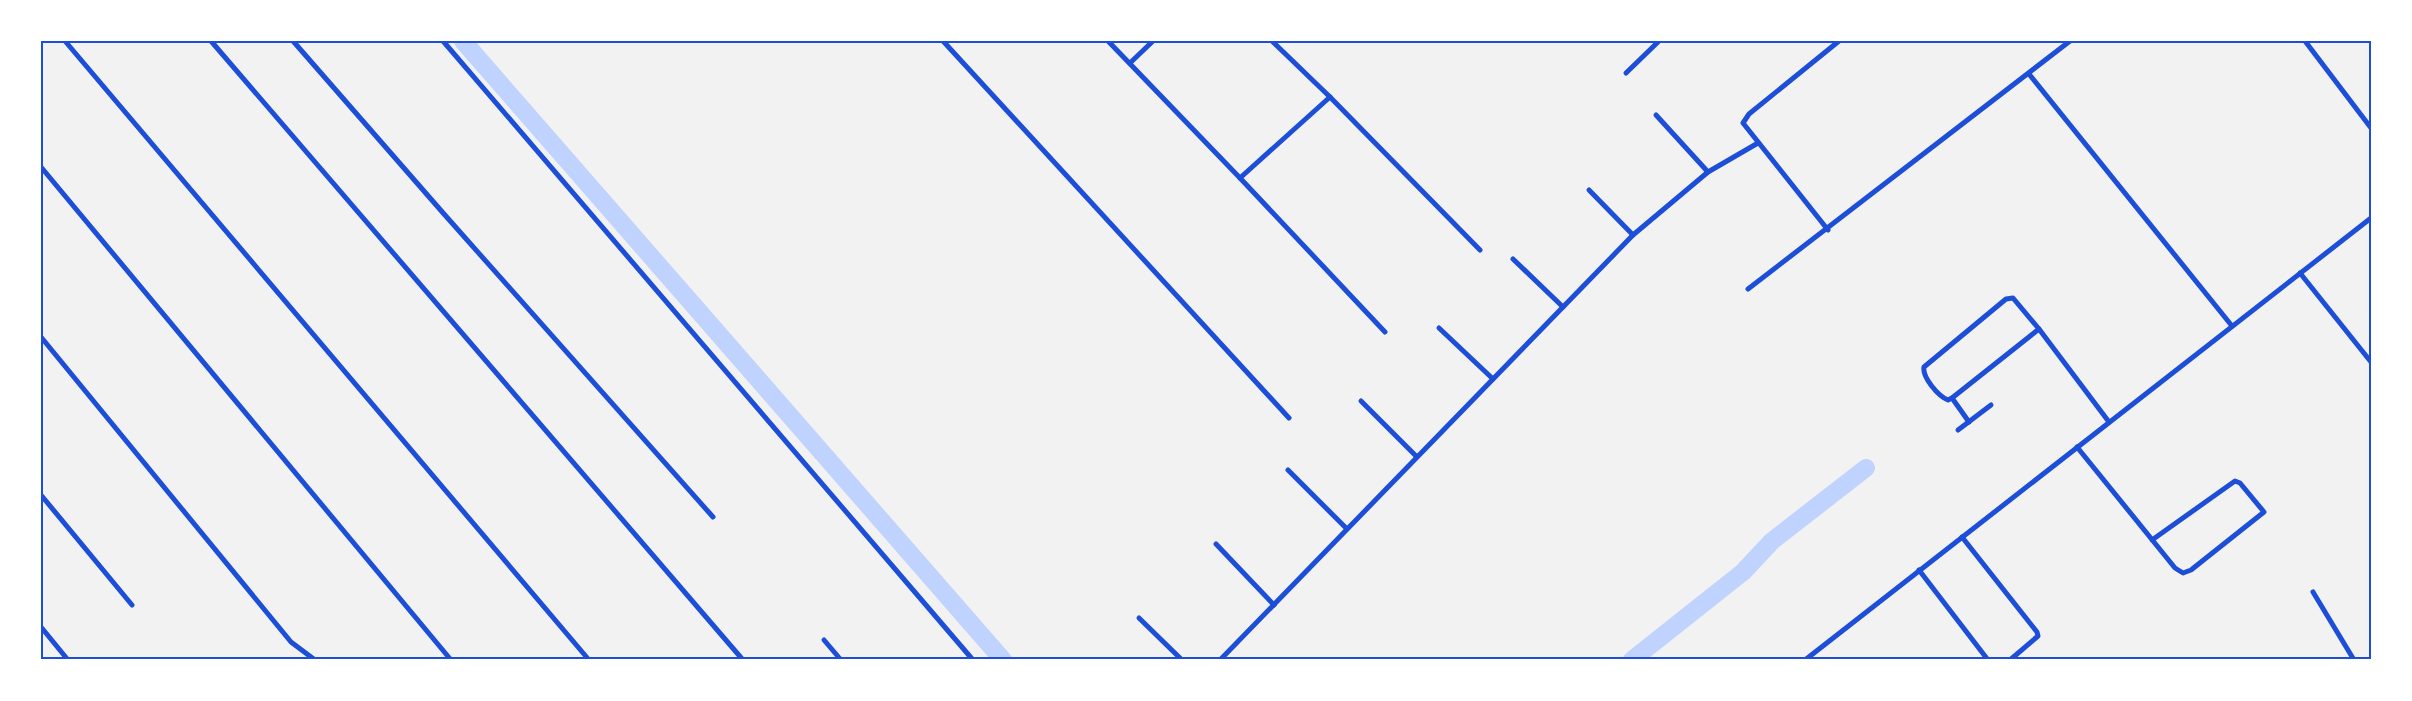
<svg xmlns="http://www.w3.org/2000/svg" width="2412" height="701" viewBox="0 0 2412 701" font-family="Arial,sans-serif">
<style>
.lines{fill:none;stroke-linecap:round;stroke-linejoin:round}
.canal{stroke:#bfd3fe;stroke-width:18}
.minor{stroke:#1d4ed8;stroke-width:5}
.neatline{fill:none;stroke:#1d4ed8;stroke-width:2}
</style>
<rect width="100%" height="100%" fill="#f2f2f2"/>
<g class="lines">
<g class="canal">
<path d="M 463,41 L 1003,660"/>
<path d="M 1632,660 L 1743,572 L 1772,541 L 1866,468"/>
</g>
<g class="minor">
<path d="M 65,41 L 589,660"/>
<path d="M 211,41 L 743,660"/>
<path d="M 293,41 L 444,214 L 713,517"/>
<path d="M 443,41 L 973,660"/>
<path d="M 943,41 L 1289,418"/>
<path d="M 1108,41 L 1240,178 L 1385,332"/>
<path d="M 1272,41 L 1330,97 L 1480,250"/>
<path d="M 2305,41 L 2371,128"/>
<path d="M 1130,63 L 1153,41"/>
<path d="M 1626,73 L 1659,41"/>
<path d="M 2029,74 L 2232,326"/>
<path d="M 1656,115 L 1708,172"/>
<path d="M 41,167 L 451,660"/>
<path d="M 1240,178 L 1330,97"/>
<path d="M 1589,190 L 1633,235"/>
<path d="M 1828,230 L 1743,123 L 1749,114 L 1839,41"/>
<path d="M 1513,259 L 1563,307"/>
<path d="M 2300,273 L 2371,362"/>
<path d="M 1748,289 L 2070,41"/>
<path d="M 2013,298 L 2039,329 L 1952,398 L 1948,400 C 1938,396 1922,377 1924,367 L 2006,299 Z"/>
<path d="M 1439,328 L 1493,379"/>
<path d="M 2039,329 L 2109,422"/>
<path d="M 41,337 L 291,642 L 315,660"/>
<path d="M 1952,398 L 1969,422"/>
<path d="M 1361,401 L 1417,457"/>
<path d="M 1958,430 L 1991,405"/>
<path d="M 2077,447 L 2175,568 L 2183,573 L 2191,570 L 2264,512 L 2240,483 L 2235,481 L 2152,540"/>
<path d="M 1288,470 L 1347,529"/>
<path d="M 41,495 L 132,605"/>
<path d="M 1962,537 L 2037,632 L 2038,636 L 2010,660"/>
<path d="M 1216,544 L 1274,605"/>
<path d="M 1919,570 L 1988,660"/>
<path d="M 2313,592 L 2354,660"/>
<path d="M 1139,618 L 1182,660"/>
<path d="M 41,627 L 68,660"/>
<path d="M 824,640 L 841,660"/>
<path d="M 1220,660 L 1633,235 L 1708,172 L 1758,143"/>
<path d="M 1805,660 L 2371,218"/>
</g>
</g>
<rect width="2412" height="701" fill="none" stroke="#ffffff" stroke-width="85"/>
<rect x="42" y="42" width="2328" height="616" class="neatline"/>
</svg>
